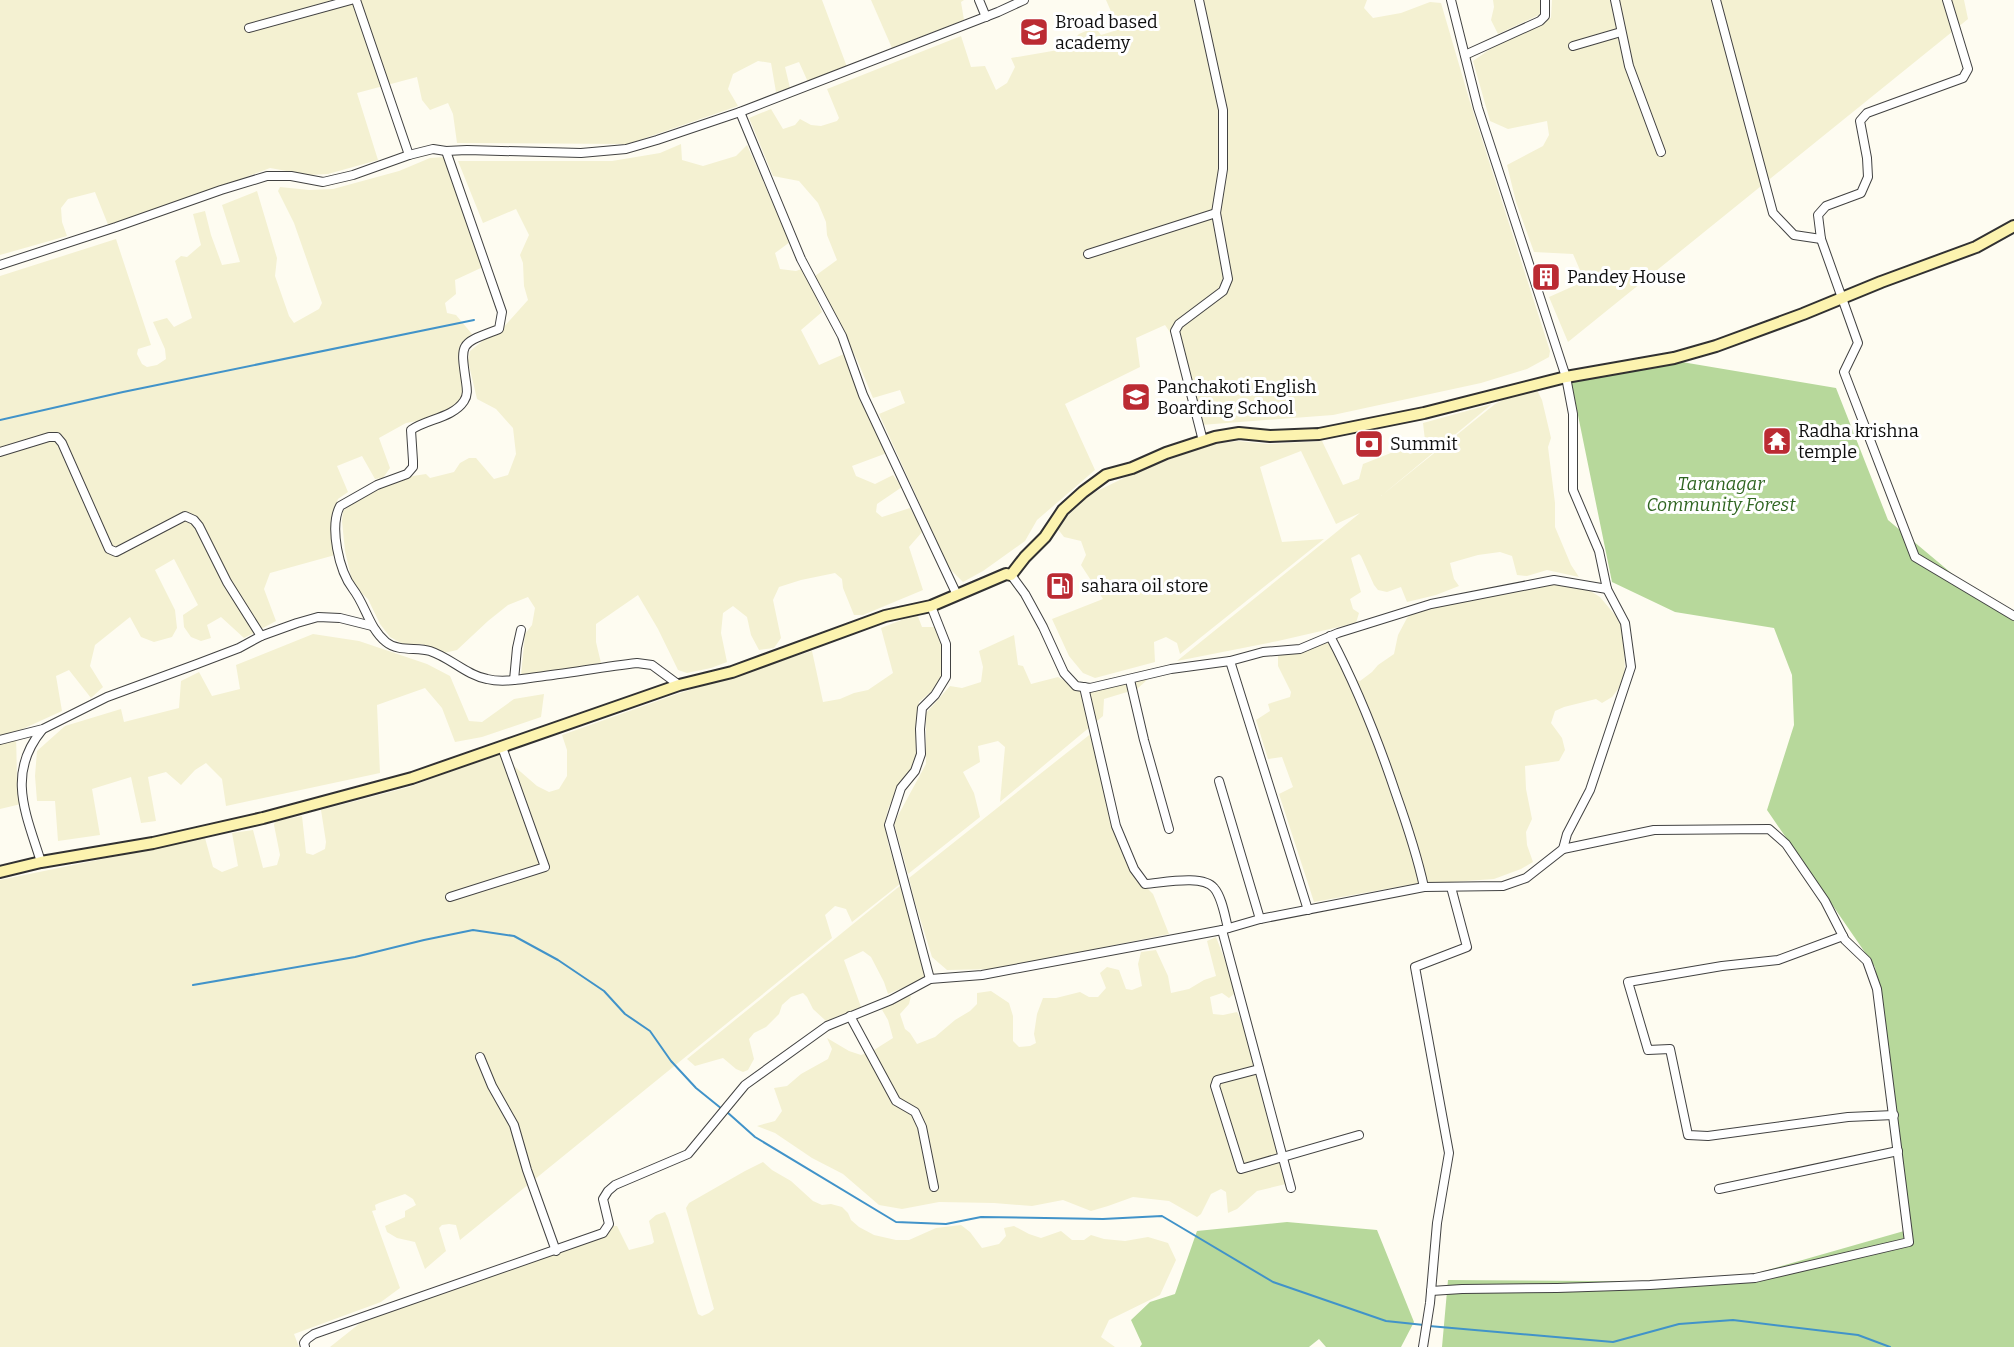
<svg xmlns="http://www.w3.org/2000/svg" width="2014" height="1347" viewBox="0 0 2014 1347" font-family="Bitter,serif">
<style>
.farmland{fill:#f4f1d2}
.forest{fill:#b7d89b}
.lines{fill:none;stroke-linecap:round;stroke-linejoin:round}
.stream{stroke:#4193c9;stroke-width:2}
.street-casing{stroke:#424242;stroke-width:10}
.secondary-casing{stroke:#313131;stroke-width:14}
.street{stroke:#fff;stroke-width:8}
.secondary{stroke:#fcf3af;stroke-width:10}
.labels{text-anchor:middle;stroke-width:6;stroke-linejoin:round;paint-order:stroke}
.poi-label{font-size:18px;fill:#0f0f0f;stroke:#fff;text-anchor:start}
.park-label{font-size:18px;font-style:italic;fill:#2f6521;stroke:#fff}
</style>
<rect width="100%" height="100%" fill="#fefcf1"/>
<g class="farmland">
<path d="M 0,0 L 822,0 L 847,67 L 808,82 L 799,62 L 785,67 L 790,88 L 776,92 L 771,63 L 758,61 L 733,74 L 728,89 L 738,106 L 628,144 L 457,143 L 453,114 L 448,103 L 430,110 L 422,100 L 417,77 L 357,93 L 378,160 L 328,174 L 309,175 L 270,168 L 173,205 L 123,221 L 109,227 L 95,192 L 68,199 L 61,208 L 62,222 L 67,236 L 0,255 Z"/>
<path d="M 871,0 L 964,0 L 961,2 L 964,20 L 892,48 Z"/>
<path d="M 1106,0 L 1367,0 L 1364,8 L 1373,18 L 1401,13 L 1430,2 L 1441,3 L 1470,102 L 1550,351 L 1549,357 L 1527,369 L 1481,383 L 1333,415 L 1201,425 L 1184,353 L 1165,325 L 1136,338 L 1140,367 L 1065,404 L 1095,470 L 1037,520 L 1025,541 L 983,571 L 963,582 L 949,568 L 879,414 L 905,403 L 900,390 L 873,398 L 858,362 L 815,276 L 837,260 L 827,235 L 826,222 L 818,203 L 799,181 L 773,176 L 749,118 L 771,109 L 783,129 L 795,125 L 800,119 L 811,125 L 821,126 L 837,121 L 839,118 L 827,89 L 961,36 L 971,67 L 985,66 L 996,90 L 1007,83 L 1015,67 L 1011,58 L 1064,49 L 1079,34 L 1095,27 L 1101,35 L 1114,31 L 1113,16 Z"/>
<path d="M 1493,0 L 1540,0 L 1542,11 L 1539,15 L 1498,34 L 1491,20 L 1494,7 Z"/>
<path d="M 1552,0 L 1964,0 L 1968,19 L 1568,342 L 1549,297 L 1576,285 L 1583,277 L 1573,254 L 1534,252 L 1516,202 L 1507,165 L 1543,146 L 1549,135 L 1547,121 L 1508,129 L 1490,121 L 1473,61 L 1493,47 L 1551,18 Z"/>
<path d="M 681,144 L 682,160 L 703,166 L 736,156 L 747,145 L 790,242 L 775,253 L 780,269 L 796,271 L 804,268 L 822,312 L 801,330 L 819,365 L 844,354 L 887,453 L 852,466 L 856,476 L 875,484 L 893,475 L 902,487 L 877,504 L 876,512 L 882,517 L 910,508 L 923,531 L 909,547 L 923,590 L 863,615 L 854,615 L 843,588 L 842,579 L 835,573 L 801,580 L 779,587 L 773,600 L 781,638 L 774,648 L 759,650 L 751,635 L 747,617 L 733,606 L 723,613 L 721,633 L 727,662 L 711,668 L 687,673 L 678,670 L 658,629 L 638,595 L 596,624 L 596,642 L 601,663 L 573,668 L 521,675 L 525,634 L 532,625 L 535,608 L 528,597 L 508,605 L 488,621 L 457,650 L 444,653 L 422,644 L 405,645 L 390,637 L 380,624 L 368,599 L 358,590 L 352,581 L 345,551 L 342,521 L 343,511 L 350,505 L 376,490 L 413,476 L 426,474 L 430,478 L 454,472 L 460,463 L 469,458 L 476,458 L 494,479 L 508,475 L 516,454 L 513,428 L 496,409 L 477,399 L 468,361 L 470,351 L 485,339 L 501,330 L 528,300 L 524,286 L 523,263 L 520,255 L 529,235 L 516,209 L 483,223 L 458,161 L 612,161 L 660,153 Z"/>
<path d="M 445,157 L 483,267 L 455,280 L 456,294 L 445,303 L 447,313 L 456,315 L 472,334 L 460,344 L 463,395 L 456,407 L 417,421 L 406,423 L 379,438 L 390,468 L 383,478 L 375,479 L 362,456 L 337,466 L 348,492 L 338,499 L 332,515 L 335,555 L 270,573 L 264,589 L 276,621 L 263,628 L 244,638 L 221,617 L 207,625 L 211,638 L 201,641 L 191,637 L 184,627 L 183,615 L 198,605 L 174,559 L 155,570 L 175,610 L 177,628 L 172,637 L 154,642 L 141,637 L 130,617 L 95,645 L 90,666 L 103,687 L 91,698 L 69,670 L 56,676 L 62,711 L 16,732 L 17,779 L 21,804 L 0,809 L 0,276 L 116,239 L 151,345 L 138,349 L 137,354 L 142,364 L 147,367 L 157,365 L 166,359 L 165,349 L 153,322 L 167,318 L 174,327 L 192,318 L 175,261 L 181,256 L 187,257 L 201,245 L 193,214 L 205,211 L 211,235 L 222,265 L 240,262 L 222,205 L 257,191 L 277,258 L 275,276 L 289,316 L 294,323 L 319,309 L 322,303 L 294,223 L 278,191 L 280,187 L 309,190 L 333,189 L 399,171 L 430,158 Z"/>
<path d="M 1526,388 L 1537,390 L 1542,400 L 1551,438 L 1548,447 L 1555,503 L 1555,527 L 1571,565 L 1579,577 L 1547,570 L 1527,576 L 1517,575 L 1512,556 L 1500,552 L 1478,555 L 1450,563 L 1454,579 L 1459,586 L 1436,595 L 1407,602 L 1401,587 L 1387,592 L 1378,590 L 1374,585 L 1361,556 L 1359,554 L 1351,558 L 1361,592 L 1350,599 L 1353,609 L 1359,613 L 1356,623 L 1278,641 L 1177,661 L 1360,513 L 1336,524 L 1301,451 L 1260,467 L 1282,542 L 1324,539 L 1180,654 L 1177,643 L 1166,637 L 1154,642 L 1155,662 L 1095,678 L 1083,673 L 1069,656 L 1052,619 L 1103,599 L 1081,565 L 1086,555 L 1081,541 L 1064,537 L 1057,528 L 1085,497 L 1136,472 L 1208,445 L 1238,441 L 1268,444 L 1322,441 L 1343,485 L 1359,479 L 1363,464 L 1401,449 L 1410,454 L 1426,449 L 1423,423 L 1492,404 L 1381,496 L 1495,404 Z"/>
<path d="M 1549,583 L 1581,586 L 1592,592 L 1600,597 L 1620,621 L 1624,635 L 1625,680 L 1612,697 L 1602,703 L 1596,699 L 1564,707 L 1555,711 L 1551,723 L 1562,738 L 1565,750 L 1559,761 L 1525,766 L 1526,789 L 1532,819 L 1526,832 L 1527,845 L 1533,862 L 1521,869 L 1494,879 L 1408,885 L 1314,902 L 1279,794 L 1293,787 L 1282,757 L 1268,759 L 1256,720 L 1270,711 L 1268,704 L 1290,697 L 1291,692 L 1278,666 L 1278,656 L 1331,641 L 1349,677 L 1360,681 L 1372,672 L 1378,665 L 1394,654 L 1398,635 L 1407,618 L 1417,609 Z"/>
<path d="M 917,614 L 922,627 L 937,627 L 944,645 L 943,673 L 941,681 L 932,691 L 919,702 L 917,753 L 912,771 L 900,784 L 888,809 L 885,822 L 888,843 L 900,884 L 852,922 L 846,909 L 835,906 L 825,915 L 832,938 L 460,1240 L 456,1225 L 449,1224 L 442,1225 L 439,1228 L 446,1251 L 425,1269 L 415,1242 L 397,1238 L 387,1232 L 385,1226 L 405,1217 L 405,1211 L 416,1205 L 413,1199 L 405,1194 L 379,1203 L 375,1205 L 376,1210 L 372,1211 L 400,1288 L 381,1302 L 294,1334 L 299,1347 L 0,1347 L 0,880 L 205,838 L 213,867 L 222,872 L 238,866 L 232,833 L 253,830 L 263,868 L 277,865 L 280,855 L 274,825 L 275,821 L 302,816 L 306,853 L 313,855 L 325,849 L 326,842 L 321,810 L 409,787 L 499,753 L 537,786 L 549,792 L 559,789 L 567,776 L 567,750 L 562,735 L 677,694 L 812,651 L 823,702 L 840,699 L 854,693 L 868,690 L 893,673 L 881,628 Z"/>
<path d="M 313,634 L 359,641 L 427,664 L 450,676 L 469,721 L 482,722 L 514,699 L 544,694 L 541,717 L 482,737 L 455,742 L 442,708 L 425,688 L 377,705 L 380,773 L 226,806 L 222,779 L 206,763 L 195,770 L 181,785 L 166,772 L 148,777 L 156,821 L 141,823 L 131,777 L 92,789 L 100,835 L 58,841 L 55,801 L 37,801 L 35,776 L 37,751 L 65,726 L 121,709 L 124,722 L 179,708 L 181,681 L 199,672 L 212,696 L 240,689 L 236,665 Z"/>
<path d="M 1014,635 L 1018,665 L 1023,666 L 1031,684 L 1058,677 L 1076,687 L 1108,688 L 1148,679 L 1137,689 L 1104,699 L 1103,716 L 1000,802 L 1005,747 L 998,741 L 978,746 L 980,762 L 963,772 L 974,793 L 980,817 L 908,874 L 894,823 L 926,764 L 926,713 L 950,686 L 962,688 L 981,682 L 983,667 L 979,651 Z"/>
<path d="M 1093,732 L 1120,838 L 1145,886 L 1153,894 L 1169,934 L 996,969 L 947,970 L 932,957 L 914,899 L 909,878 Z"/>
<path d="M 901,885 L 927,978 L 888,994 L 884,982 L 871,957 L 863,951 L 844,960 L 861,1007 L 826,1021 L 813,1009 L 807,997 L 803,993 L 791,997 L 782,1005 L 779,1014 L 766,1027 L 754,1033 L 749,1039 L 754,1059 L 748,1070 L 743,1072 L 736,1069 L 723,1058 L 695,1066 L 687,1059 Z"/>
<path d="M 1216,937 L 1231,976 L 1234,994 L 1229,998 L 1222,993 L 1210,997 L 1213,1014 L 1223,1015 L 1237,1012 L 1244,1025 L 1286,1184 L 1257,1191 L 1237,1209 L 1228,1213 L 1226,1192 L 1221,1189 L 1211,1194 L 1201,1214 L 1197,1217 L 1169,1201 L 1133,1197 L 1108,1206 L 1091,1211 L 1063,1200 L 1032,1206 L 994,1203 L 939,1202 L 902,1209 L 879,1205 L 843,1174 L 812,1158 L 775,1133 L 757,1126 L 775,1121 L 782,1111 L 774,1088 L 787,1086 L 801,1074 L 828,1059 L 832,1049 L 827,1038 L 849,1051 L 861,1055 L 874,1050 L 893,1038 L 888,1020 L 881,1008 L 903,997 L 911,996 L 909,1004 L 900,1014 L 905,1029 L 910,1033 L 917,1044 L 935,1037 L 955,1020 L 970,1011 L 977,1004 L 977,993 L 991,991 L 1009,1003 L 1013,1016 L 1013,1041 L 1019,1047 L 1030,1046 L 1036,1043 L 1034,1034 L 1037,1014 L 1043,998 L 1056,998 L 1080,992 L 1089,997 L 1098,997 L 1106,988 L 1100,973 L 1107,967 L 1119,970 L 1126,989 L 1132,990 L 1142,986 L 1138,964 L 1141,952 L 1156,950 L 1168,976 L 1171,993 L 1189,989 L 1204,980 L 1216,976 L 1207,941 Z"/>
<path d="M 763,1162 L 772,1170 L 791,1181 L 813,1201 L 822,1205 L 831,1204 L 842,1207 L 848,1213 L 851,1220 L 859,1227 L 874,1235 L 896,1240 L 909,1240 L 936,1228 L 961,1225 L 970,1232 L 982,1248 L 999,1244 L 1006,1236 L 1004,1228 L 1014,1226 L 1029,1234 L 1041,1238 L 1061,1231 L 1072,1240 L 1084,1240 L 1091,1235 L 1104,1239 L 1125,1241 L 1148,1237 L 1168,1243 L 1176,1260 L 1160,1295 L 1109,1320 L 1101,1337 L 1115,1347 L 330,1347 L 364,1320 L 601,1232 L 613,1226 L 617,1226 L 629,1250 L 652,1244 L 654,1242 L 649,1221 L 656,1215 L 665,1212 L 668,1218 L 698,1314 L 702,1316 L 709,1313 L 714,1309 L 686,1208 L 689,1203 L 745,1171 Z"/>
</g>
<g class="forest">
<path d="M 1658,358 L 1836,388 L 1888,520 L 1975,593 L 2014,619 L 2014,1347 L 1442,1347 L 1448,1280 L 1726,1282 L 1911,1229 L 1875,967 L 1767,810 L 1794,725 L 1792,675 L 1774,628 L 1675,612 L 1612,582 L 1570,376 Z"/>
<path d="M 1287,1222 L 1377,1230 L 1414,1322 L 1401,1347 L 1326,1347 L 1319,1339 L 1309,1347 L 1140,1347 L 1142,1344 L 1131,1320 L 1150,1302 L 1175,1294 L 1197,1231 Z"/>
</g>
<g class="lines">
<g class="stream">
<path d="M 0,420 L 123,392 L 474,320"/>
<path d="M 193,985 L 355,957 L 424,940 L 473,930 L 514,936 L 558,960 L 604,991 L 625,1014 L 650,1031 L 671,1061 L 696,1088 L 722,1109"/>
<path d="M 727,1112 L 755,1137 L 896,1222 L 946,1224 L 981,1217 L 1103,1219 L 1162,1216 L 1273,1282 L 1386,1321 L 1424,1325"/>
<path d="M 1429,1326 L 1613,1342 L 1679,1324 L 1733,1320 L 1858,1335 L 1890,1347"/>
</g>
<g class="street-casing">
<g id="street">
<path d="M 356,0 L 409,155"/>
<path d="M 979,0 L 986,17"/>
<path d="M 1199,0 L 1223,110 L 1223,169 L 1216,213 L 1228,279 L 1223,291 L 1179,324 L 1175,331 L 1203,441"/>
<path d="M 1615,0 L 1629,66 L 1661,152"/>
<path d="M 1716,0 L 1773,213 L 1794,235 L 1821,239"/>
<path d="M 1947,0 L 1968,69 L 1963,78 L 1867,113 L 1860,121 L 1867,158 L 1868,177 L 1861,193 L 1826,206 L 1818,215 L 1821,239 L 1858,343 L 1844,372 L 1915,557 L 2014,616"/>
<path d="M 249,28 L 351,0"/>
<path d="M 1573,46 L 1621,32"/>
<path d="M 1465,55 L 1540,21 L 1545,16 L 1545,0"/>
<path d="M 740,112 L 801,259 L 842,336 L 863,395 L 957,595"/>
<path d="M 446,151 L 502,312 L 499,329 C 460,344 460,341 466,382 C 467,389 468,395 464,401 C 453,418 426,419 411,430 L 413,461 L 413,467 L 407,474 L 377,485 L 340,506 C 329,527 339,571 353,589 C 366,606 369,628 386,642 C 398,652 417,647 430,651 C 451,658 466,675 487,679 C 503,683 521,679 537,677 C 570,673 603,667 637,663 L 652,665 L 679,685"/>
<path d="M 1088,254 L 1216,213"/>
<path d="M 0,265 L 116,227 L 221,190 L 267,176 L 291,176 L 323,182 L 353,175 L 409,155 L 433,149 L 446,151 L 467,150 L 581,153 L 626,149 L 657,140 L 740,112 L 998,12 L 1024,0"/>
<path d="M 0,452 L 49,437 L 57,437 L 62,443 L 109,549 L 116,552 L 185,516 L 194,520 L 199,526 L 227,582 L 261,636"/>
<path d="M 1011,575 L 1025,594 L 1043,627 L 1064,673 L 1076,686 L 1090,688 L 1171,669 L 1230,661 L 1263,652 L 1300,649 L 1338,633 L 1431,604 L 1554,580 L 1607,589"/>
<path d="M 1330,636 C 1358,689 1377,737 1396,794 C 1407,825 1417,855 1424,887"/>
<path d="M 1230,661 L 1308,910"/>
<path d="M 514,680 L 517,648 L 521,630"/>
<path d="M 1130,680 L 1144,740 L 1169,829"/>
<path d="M 1084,687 L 1116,826 L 1134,869 L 1145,884 C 1162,883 1203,874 1214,888 C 1222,897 1225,917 1228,928"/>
<path d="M 0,740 L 43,729 L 107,697 L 197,664 L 239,648 L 261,636 L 297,623 L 318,617 L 340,618 L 372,626"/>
<path d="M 1219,781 L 1260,919"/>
<path d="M 41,862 C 26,814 6,774 42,730"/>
<path d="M 450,897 L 545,867 L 502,747"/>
<path d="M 1222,930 L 1291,1188"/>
<path d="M 1843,936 L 1778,960 L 1722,966 L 1628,982 L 1648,1050 L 1670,1049 L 1688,1135 L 1708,1136 L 1848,1117 L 1894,1115"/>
<path d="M 930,979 L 889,825 L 901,788 L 915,771 L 921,754 L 920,729 L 922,708 L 935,695 L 946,677 L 946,644 L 931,606"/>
<path d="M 850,1016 L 896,1101 L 915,1112 L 922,1127 L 934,1187"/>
<path d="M 480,1057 L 492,1086 L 514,1125 L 527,1170 L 556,1251"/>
<path d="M 1259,1069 L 1217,1080 L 1215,1086 L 1241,1169 L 1359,1135"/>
<path d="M 1719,1189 L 1898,1151"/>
<path d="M 1431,1291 L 1462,1289 L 1557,1288 L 1650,1285 L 1755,1278 L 1909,1242 L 1877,989 L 1867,961 L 1845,940 L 1825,901 L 1786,844 L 1769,829 L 1654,830 L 1563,849"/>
<path d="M 305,1347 L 304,1343 L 307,1339 L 314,1334 L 603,1233 L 609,1224 L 603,1199 L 608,1191 L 615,1185 L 688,1154 L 745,1085 L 827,1026 L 891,1000 L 930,979 L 982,975 L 1222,930 L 1260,919 L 1424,887 L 1503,886 L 1526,878 L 1563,849 L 1567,834 L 1590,790 L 1631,667 L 1625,623 L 1607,589 L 1599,551 L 1573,490 L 1573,414 L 1566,377 L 1478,108 L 1451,0"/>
<path d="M 1423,1347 L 1430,1303 L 1437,1223 L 1449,1153 L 1415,967 L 1467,947 L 1451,887"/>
</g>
</g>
<g class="secondary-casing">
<path id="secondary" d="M 0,872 L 41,862 L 153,843 L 263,818 L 412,778 L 679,685 L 732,672 L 885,616 L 931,606 L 1006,574 L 1011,575 L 1025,557 L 1045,537 L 1063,510 L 1083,492 L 1106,475 L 1132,468 L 1166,453 L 1215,437 L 1239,433 L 1270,436 L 1319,434 L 1424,413 L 1566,377 L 1674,358 L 1716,346 L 1803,314 L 1881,282 L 1976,247 L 2014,226"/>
</g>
<use href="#street" class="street"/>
<use href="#secondary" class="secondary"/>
</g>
<defs>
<g id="school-square" transform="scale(1.5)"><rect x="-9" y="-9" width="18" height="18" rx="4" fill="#bb2b33" stroke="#fff"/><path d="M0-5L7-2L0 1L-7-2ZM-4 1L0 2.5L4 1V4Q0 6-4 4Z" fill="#fff"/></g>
<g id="building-square" transform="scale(1.5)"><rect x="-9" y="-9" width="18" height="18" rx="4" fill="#bb2b33" stroke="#fff"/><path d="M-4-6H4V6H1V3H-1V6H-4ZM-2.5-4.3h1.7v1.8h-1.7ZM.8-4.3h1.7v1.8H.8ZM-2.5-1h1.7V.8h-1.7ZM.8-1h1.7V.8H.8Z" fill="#fff"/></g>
<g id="temple-square" transform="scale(1.5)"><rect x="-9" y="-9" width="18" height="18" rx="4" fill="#bb2b33" stroke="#fff"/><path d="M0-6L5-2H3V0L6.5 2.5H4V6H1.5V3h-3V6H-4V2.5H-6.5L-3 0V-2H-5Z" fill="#fff"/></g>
<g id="bank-square" transform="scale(1.5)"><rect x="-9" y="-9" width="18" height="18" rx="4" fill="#bb2b33" stroke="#fff"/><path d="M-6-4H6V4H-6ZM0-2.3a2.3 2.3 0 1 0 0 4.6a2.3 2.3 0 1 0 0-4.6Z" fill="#fff"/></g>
<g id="fuel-square" transform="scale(1.5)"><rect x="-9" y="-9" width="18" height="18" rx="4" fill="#bb2b33" stroke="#fff"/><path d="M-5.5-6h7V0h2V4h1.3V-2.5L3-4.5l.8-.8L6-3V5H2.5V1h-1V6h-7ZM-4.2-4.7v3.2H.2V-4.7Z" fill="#fff"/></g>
</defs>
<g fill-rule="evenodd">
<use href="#school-square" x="1034" y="32"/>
<use href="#building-square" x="1546" y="277"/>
<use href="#school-square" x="1136" y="397"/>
<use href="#temple-square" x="1777" y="441"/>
<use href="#bank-square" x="1369" y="444"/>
<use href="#fuel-square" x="1060" y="586"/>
</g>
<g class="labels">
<g class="poi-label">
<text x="1055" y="28">Broad based<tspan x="1055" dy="21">academy</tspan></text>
<text x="1567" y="283">Pandey House</text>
<text x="1157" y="393">Panchakoti English<tspan x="1157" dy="21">Boarding School</tspan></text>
<text x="1798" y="437">Radha krishna<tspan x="1798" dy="21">temple</tspan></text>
<text x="1390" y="450">Summit</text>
<text x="1081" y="592">sahara oil store</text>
</g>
<g class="park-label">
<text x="1721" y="490">Taranagar<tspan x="1721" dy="21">Community Forest</tspan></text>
</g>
</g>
</svg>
